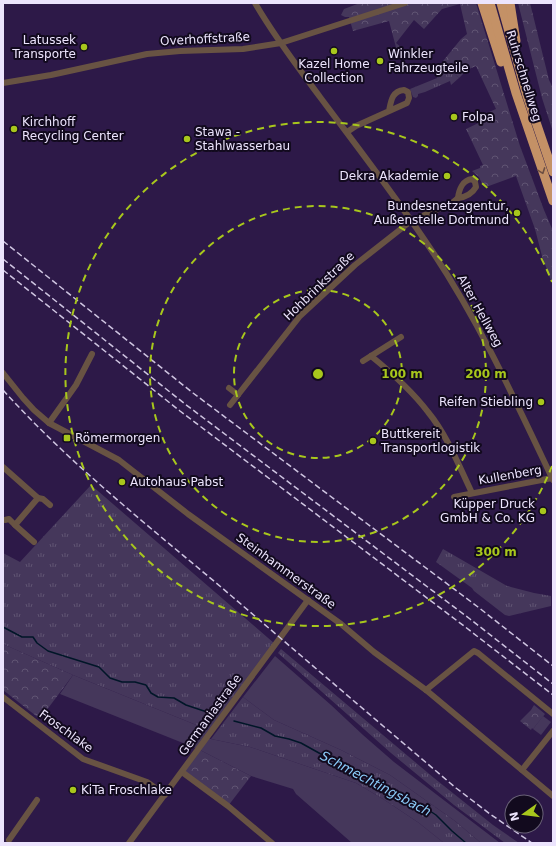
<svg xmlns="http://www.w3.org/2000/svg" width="556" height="846" viewBox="0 0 556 846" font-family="'DejaVu Sans',sans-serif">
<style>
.grass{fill:url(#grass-tufts)}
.forest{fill:url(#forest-crowns)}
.garden{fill:#45375b}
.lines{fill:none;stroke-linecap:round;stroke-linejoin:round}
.stream{stroke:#001628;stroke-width:1.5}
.minor{stroke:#685343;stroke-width:6}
.highway{stroke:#c49166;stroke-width:9}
.rail{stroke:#cfc5e1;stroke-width:1.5;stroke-dasharray:6 3;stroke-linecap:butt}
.oneway{stroke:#6b4e42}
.ring{fill:none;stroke:#a8c71c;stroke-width:2;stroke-dasharray:7 5}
.poi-dot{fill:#a8c71c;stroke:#120a1e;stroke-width:1.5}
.labels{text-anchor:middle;stroke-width:4;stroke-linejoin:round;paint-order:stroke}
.street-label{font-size:12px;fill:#ece4fd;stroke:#120a1e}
.poi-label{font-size:12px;fill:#ece4fd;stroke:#120a1e;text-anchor:start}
.water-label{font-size:13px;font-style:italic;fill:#8cccfa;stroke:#120a1e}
.centre{fill:#a8c71c;stroke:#120a1e;stroke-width:2}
.ring-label{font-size:12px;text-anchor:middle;font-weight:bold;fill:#a8c71c;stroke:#120a1e;stroke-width:4;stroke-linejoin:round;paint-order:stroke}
</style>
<defs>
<pattern id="grass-tufts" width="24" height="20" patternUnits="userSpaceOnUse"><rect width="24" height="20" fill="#45375b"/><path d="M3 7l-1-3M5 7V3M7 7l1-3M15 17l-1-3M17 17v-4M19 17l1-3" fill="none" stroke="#605473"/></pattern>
<pattern id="forest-crowns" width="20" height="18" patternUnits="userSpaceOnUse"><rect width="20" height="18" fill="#45375b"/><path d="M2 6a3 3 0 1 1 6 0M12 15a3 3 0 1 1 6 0" fill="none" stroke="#605473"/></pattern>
</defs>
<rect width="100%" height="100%" fill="#2d1948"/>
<g class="grass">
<path d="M 452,72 L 459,78 L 451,85 L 450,81 L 425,92 L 418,94 L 418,96 L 416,98 L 413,97 L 410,89 Z"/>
<path d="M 91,485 L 275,644 L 211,731 L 73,675 L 3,644 L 3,553 L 20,562 Z"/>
<path d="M 443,549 L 507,586 L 534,593 L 551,596 L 551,606 L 509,616 L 505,615 L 474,591 L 472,588 L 436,562 Z"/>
<path d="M 281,649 L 434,778 L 493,825 L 519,843 L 505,843 L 454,805 L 391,753 L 278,653 Z"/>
<path d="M 243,697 L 274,720 L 341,750 L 390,775 L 455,821 L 481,843 L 444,843 L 419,823 L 383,799 L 356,783 L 250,747 L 211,739 Z"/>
</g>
<g class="forest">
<path d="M 360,3 L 476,3 L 520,146 L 544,210 L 553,231 L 553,286 L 542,256 L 535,229 L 516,176 L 486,187 L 482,184 L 479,177 L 472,171 L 480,168 L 480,166 L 483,165 L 466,129 L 491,117 L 489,112 L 496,109 L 476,66 L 467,70 L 459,78 L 452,72 L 437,78 L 439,66 L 461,39 L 467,34 L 460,4 L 442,9 L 424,29 L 414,20 L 396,43 L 403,49 L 398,55 L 389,21 L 353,31 L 349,17 L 345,17 L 341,15 L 344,9 Z"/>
<path d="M 518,3 L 530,3 L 549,80 L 553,88 L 553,132 L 542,98 Z"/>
<path d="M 3,644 L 73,675 L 40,719 L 3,690 Z"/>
<path d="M 534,705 L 545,714 L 533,729 L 532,728 L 531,730 L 520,721 L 531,710 Z"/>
<path d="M 198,749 L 251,776 L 228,806 L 182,772 Z"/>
</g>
<g class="garden">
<path d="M 275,656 L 331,705 L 363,735 L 394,762 L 500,843 L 481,843 L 455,821 L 390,775 L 341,750 L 274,720 L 243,697 Z"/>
<path d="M 73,675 L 211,731 L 206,738 L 250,747 L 356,783 L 383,799 L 419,823 L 444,843 L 352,843 L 296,794 L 293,789 L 251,776 L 198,749 L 60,694 Z"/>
<path d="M 543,716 L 551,722 L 541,735 L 533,729 Z"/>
</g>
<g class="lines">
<g class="stream">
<path d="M 3,627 L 22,637 L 33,637 L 37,643 L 48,651 L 99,667 L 110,678 L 122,682 L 135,682 L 146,685 L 151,693 L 158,697 L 174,698 L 186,705 L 210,713"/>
<path d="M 234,721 L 261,728 L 275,736 L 289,739 L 301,743 L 328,758 L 364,774 L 382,783 L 421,809 L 430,811 L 436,815 L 452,831 L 466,843"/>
</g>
<g class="minor">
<path d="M 255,3 C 274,36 297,66 320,97 C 358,148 397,198 432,251 C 480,323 516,402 553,480"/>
<path d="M 3,83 L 51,75 L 147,54 L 180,51 L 243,49 L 281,43 L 405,3"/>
<path d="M 347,132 L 356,126 L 407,103 L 409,98 L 408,92 L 404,90 C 392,91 391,101 389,111"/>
<path d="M 472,179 L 475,182 L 476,187 C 472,194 466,197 458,198 C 459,189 463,180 472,179 Z"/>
<path d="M 371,356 C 392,373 412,391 428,412 C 447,435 459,466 472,493"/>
<path d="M 363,361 L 401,337"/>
<path d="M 3,373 L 23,398 L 34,410 L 49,423 L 119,460 L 188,514 L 341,624 L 374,652 L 426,690 L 553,796"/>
<path d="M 229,388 L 238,395"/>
<path d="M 230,405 L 300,316 L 355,265 L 411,221 L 452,203 L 458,198"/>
<path d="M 49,423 L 76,385 L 92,354"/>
<path d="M 3,467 L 38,498 L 43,499 L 50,505"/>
<path d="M 454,497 L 552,478"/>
<path d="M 5,520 L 9,519 L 15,525"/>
<path d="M 34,542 L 15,525 L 38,498"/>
<path d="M 426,690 L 474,651 L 478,653 L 553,714"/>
<path d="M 3,697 L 83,759 L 147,782 L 165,795"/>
<path d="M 522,770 L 553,731"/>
<path d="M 182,772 L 228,806 L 272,843"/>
<path d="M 9,840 L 37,800"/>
<path d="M 129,843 L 308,600"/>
</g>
<g class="highway">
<path d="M 482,3 L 501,62"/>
<path d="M 490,3 L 516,93 L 553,201"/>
<path d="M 501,3 L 527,96 L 553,172"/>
<path d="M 510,3 L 516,41"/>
</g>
<g class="rail">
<path d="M 3,241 L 193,393 L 478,607 L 553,666"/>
<path d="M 3,259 L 185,404 L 470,619 L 553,684"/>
<path d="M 3,270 L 180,411 L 464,626 L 553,695"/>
<path d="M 3,390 C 69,463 146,524 221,587 C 299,654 377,721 456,788 L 490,814 L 532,843"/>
</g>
</g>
<defs><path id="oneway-chevron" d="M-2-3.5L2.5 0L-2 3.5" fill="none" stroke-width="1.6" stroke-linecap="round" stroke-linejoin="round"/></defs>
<use class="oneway" href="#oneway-chevron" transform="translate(542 171) rotate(70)"/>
<g class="ring">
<circle cx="318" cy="374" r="84"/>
<circle cx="318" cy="374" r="168"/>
<path d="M552 466A252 252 0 1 1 552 282"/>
</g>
<g class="poi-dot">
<circle cx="84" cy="47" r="4"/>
<circle cx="334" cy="51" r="4"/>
<circle cx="380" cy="61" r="4"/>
<circle cx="454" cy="117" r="4"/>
<circle cx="14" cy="129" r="4"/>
<circle cx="187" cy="139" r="4"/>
<circle cx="447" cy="176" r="4"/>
<circle cx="517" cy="213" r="4"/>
<circle cx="541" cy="402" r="4"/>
<rect x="63" y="434" width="8" height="8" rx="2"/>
<circle cx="373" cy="441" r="4"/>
<circle cx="122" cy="482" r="4"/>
<circle cx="543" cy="511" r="4"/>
<circle cx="73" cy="790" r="4"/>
</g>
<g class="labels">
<g class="street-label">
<text transform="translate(205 39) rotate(-3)" y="4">Overhoffstraße</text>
<text transform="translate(524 76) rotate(73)" y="4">Ruhrschnellweg</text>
<text transform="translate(319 286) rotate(-44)" y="4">Hohbrinkstraße</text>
<text transform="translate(480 311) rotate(61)" y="4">Alter Hellweg</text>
<text transform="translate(510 475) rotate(-10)" y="4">Kullenberg</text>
<text transform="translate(286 571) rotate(36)" y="4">Steinhammerstraße</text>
<text transform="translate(210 715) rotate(-54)" y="4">Germaniastraße</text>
<text transform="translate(66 731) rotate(36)" y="4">Froschlake</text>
</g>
<g class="poi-label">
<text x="76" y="44" text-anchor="end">Latussek<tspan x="76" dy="14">Transporte</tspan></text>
<text x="388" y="58">Winkler<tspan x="388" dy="14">Fahrzeugteile</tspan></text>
<text x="334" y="68" text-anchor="middle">Kazel Home<tspan x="334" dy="14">Collection</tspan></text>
<text x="462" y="121">Folpa</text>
<text x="22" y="126">Kirchhoff<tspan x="22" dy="14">Recycling Center</tspan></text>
<text x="195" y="136">Stawa -<tspan x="195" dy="14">Stahlwasserbau</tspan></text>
<text x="439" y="180" text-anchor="end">Dekra Akademie</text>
<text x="509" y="210" text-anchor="end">Bundesnetzagentur,<tspan x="509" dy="14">Außenstelle Dortmund</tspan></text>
<text x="533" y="406" text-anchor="end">Reifen Stiebling</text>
<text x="381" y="438">Buttkereit<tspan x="381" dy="14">Transportlogistik</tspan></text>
<text x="75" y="442">Römermorgen</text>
<text x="130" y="486">Autohaus Pabst</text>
<text x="535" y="508" text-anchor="end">Küpper Druck<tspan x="535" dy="14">GmbH &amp; Co. KG</tspan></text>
<text x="81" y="794">KiTa Froschlake</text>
</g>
<g class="water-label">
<text transform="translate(376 783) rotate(28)" y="5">Schmechtingsbach</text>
</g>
</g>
<circle cx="318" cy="374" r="6" class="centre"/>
<g class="ring-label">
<text x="402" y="378">100 m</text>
<text x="486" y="378">200 m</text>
<text x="496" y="556">300 m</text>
</g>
<rect width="556" height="846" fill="none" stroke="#ece4fd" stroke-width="8"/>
<g transform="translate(524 814) rotate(256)"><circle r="19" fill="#120a1e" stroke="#696177"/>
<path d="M0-3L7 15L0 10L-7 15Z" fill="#a8c71c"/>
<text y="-6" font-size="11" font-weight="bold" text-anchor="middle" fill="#ece4fd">N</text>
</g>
</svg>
